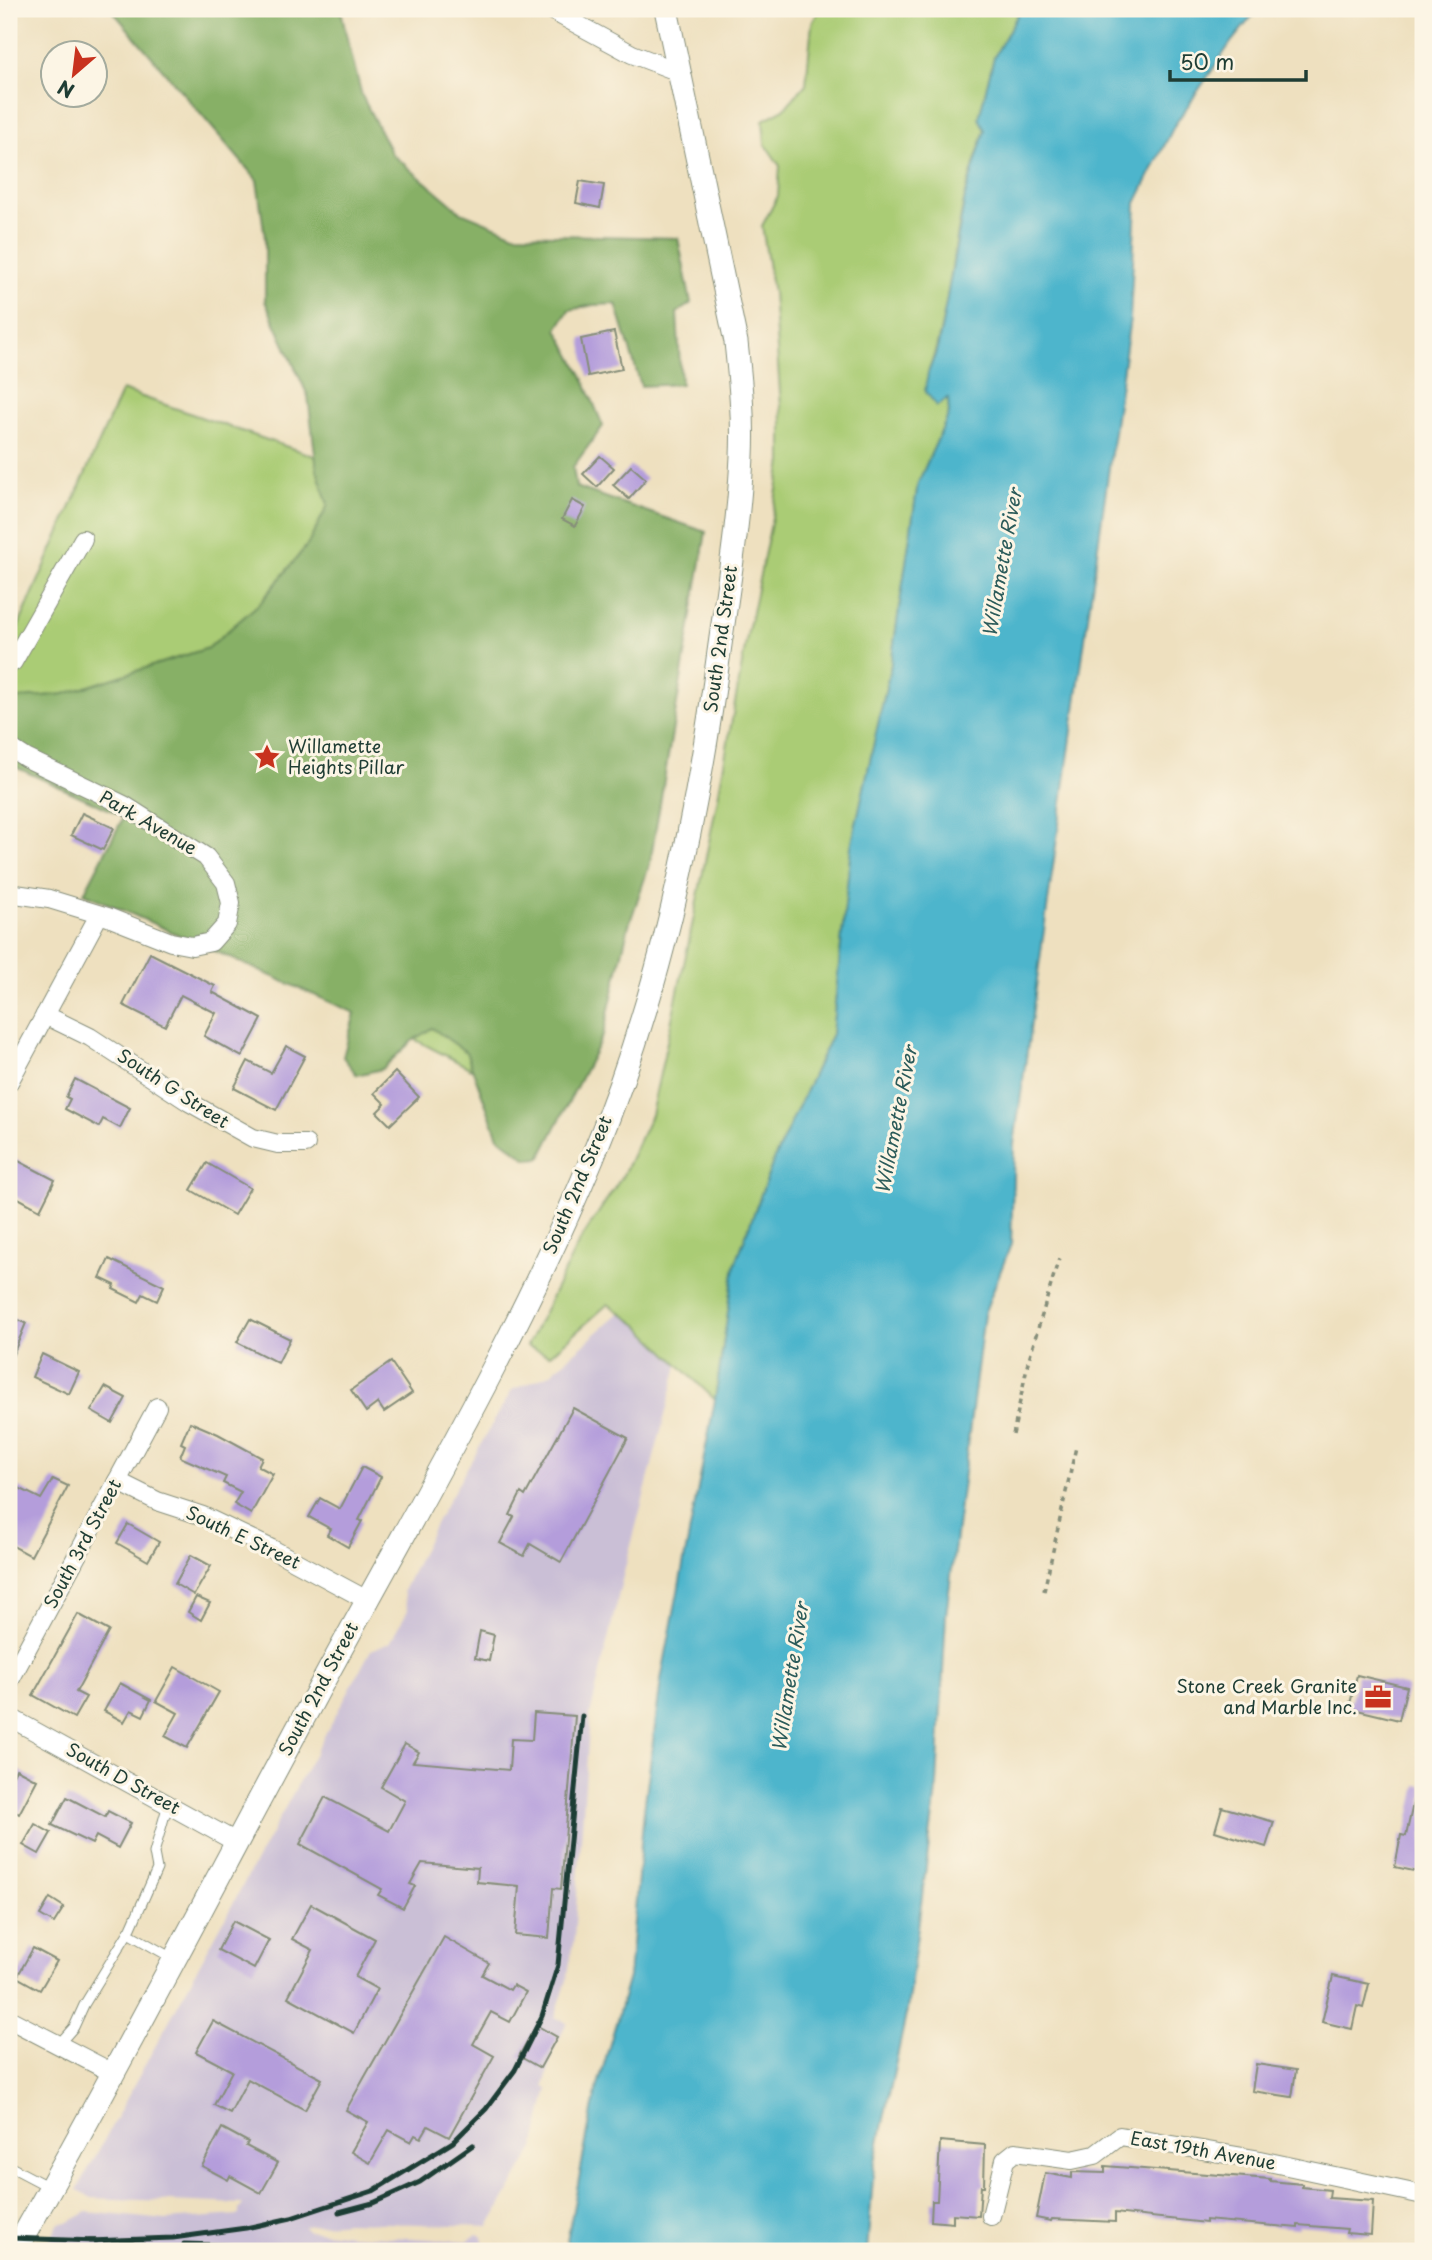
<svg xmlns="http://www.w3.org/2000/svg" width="1432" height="2260" viewBox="0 0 1432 2260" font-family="'Playpen Sans',sans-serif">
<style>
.industrial{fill:#cabfd6}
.green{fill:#aacc74;stroke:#648454;stroke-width:2}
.forest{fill:#87b066;stroke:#53764d;stroke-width:2}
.water{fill:#4eb5cc;stroke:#367980;stroke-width:2}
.pier{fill:#eee0bf}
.building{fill:#b49ddb}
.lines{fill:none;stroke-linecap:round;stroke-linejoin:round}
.service-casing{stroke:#868e7a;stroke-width:11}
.minor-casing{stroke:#868e7a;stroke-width:20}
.tertiary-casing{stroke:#868e7a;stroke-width:25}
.path{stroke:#868e7a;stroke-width:3.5;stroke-dasharray:5 5;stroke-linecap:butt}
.service{stroke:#fff;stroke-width:9}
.minor{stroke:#fff;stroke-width:18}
.tertiary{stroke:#fff;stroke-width:23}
.rail{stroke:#1f3d34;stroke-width:5}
.labels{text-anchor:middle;stroke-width:6;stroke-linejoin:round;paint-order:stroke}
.street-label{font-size:18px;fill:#1f3d34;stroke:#fcf5e5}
.poi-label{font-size:18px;fill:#1f3d34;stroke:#fcf5e5;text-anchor:start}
.water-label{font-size:19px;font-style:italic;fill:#2b5b5a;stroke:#fcf5e5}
</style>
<rect width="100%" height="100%" fill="#fcf5e5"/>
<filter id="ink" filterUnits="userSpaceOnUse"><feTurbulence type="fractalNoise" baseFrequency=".0143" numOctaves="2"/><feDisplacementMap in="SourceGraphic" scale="14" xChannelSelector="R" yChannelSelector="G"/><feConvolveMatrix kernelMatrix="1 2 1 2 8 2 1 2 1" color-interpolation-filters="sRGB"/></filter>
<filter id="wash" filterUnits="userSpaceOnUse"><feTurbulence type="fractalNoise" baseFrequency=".00686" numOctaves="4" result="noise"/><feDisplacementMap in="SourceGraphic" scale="28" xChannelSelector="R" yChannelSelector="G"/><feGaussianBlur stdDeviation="1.57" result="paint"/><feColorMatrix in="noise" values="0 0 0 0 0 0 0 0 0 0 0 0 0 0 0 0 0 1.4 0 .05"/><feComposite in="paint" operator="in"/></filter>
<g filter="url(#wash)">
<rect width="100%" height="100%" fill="#eee0bf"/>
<path class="industrial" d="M 641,1294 L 688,1327 L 623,1576 L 590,1715 L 574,1938 L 567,1980 L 555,2017 L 567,2023 L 553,2051 L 544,2087 L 548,2089 L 534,2148 L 489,2226 L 348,2222 L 304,2226 L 307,2230 L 350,2235 L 468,2241 L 477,2234 L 482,2236 L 484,2246 L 536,2247 L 536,2251 L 44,2251 L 59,2223 L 69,2222 L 87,2212 L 165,2220 L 239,2215 L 239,2210 L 243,2204 L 92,2198 L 77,2190 L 371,1650 L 390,1643 L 408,1610 L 403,1591 L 436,1522 L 512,1390 L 550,1374 Z"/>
<g class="green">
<path d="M 820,9 L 1021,9 L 994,57 L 979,118 L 985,129 C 978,152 970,174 965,197 C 951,255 949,316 928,373 L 948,397 L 949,414 L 918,483 L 890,670 L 851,847 L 832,1034 L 773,1162 L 735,1265 L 715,1400 L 638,1325 L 608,1304 L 550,1355 L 527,1346 L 578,1244 L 623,1175 L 651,1115 L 689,941 L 718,797 L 748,631 L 770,528 L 782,462 L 782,421 L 773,293 L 762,226 L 778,196 L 780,166 L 765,144 L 763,120 L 784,109 L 806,84 L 812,23 Z"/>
<path d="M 122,390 L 675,580 L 529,1099 L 234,945 L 243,879 L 9,724 L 9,648 Z"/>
</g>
<path class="forest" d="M 111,9 L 341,9 L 345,30 L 362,96 L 392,154 L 461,212 L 514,234 L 678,238 L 691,303 L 677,313 L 681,384 L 641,386 L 616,304 L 594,305 L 569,310 L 557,329 L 582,375 L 603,426 L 573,467 L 576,487 L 706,532 L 650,863 L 628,928 L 603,1035 L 540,1158 L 527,1159 L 498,1137 L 466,1052 L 432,1028 L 412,1041 L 382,1069 L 357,1075 L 343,1057 L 355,1013 L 84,893 L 124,816 L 9,764 L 9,699 L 64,694 L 208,648 L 261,602 L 308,544 L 328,505 L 317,470 L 308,396 L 265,301 L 265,238 L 257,180 Z"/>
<path class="water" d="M 1021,9 L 1258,9 L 1232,41 L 1174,126 L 1136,203 L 1130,318 L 1014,1144 L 1011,1244 L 984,1314 L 946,1615 L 937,1784 L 907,2010 L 874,2166 L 867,2251 L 565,2251 L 595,2096 L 629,1977 L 644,1810 L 661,1680 L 715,1400 L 735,1265 L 773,1162 L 832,1034 L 851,847 L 890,670 L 918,483 L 949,414 L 948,398 L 937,406 L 925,391 L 928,373 L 937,350 L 943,320 L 965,197 L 985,130 L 979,118 L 994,57 Z"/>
<path class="pier" d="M 562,2247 L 705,2251 L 562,2251 Z"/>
<g id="blocks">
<g class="building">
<path d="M 580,181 L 604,185 L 600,208 L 576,203 Z"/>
<path d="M 614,332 L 622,369 L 588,376 L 581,339 Z"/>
<path d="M 600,456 L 614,468 L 597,487 L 583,474 Z"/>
<path d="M 631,466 L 646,479 L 629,499 L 613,485 Z"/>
<path d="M 572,500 L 585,507 L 575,526 L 562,519 Z"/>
<path d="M 82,813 L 114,828 L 103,850 L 71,835 Z"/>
<path d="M 150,953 L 215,986 L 212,992 L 262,1019 L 242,1057 L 204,1036 L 216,1013 L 181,995 L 165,1026 L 123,1005 Z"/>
<path d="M 286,1046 L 305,1056 L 276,1110 L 234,1088 L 248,1061 L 271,1073 Z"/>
<path d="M 395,1072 L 419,1097 L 390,1125 L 377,1112 L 385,1104 L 374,1093 Z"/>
<path d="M 75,1079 L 130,1108 L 120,1128 L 103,1119 L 99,1127 L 65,1109 L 70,1099 L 66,1097 Z"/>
<path d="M 9,1156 L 55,1180 L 40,1210 L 9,1193 Z"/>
<path d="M 207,1163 L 250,1188 L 234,1215 L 191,1190 Z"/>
<path d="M 109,1259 L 164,1286 L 157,1301 L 143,1294 L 139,1302 L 113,1289 L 115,1285 L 100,1278 Z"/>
<path d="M 9,1316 L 26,1323 L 9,1364 Z"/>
<path d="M 250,1319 L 290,1339 L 278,1363 L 237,1342 Z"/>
<path d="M 42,1354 L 79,1372 L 69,1394 L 32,1377 Z"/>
<path d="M 391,1362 L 412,1393 L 384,1412 L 378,1403 L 366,1412 L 351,1390 Z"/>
<path d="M 105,1387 L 126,1398 L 112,1423 L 91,1411 Z"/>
<path d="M 573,1408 L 628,1438 L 561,1562 L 530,1544 L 524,1556 L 500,1543 L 514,1517 L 510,1515 L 521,1493 L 525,1496 Z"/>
<path d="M 190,1422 L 218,1434 L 262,1458 L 258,1466 L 273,1474 L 251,1514 L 234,1504 L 241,1492 L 223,1483 L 226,1477 L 180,1457 L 185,1445 L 181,1443 Z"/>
<path d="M 362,1467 L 381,1477 L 359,1520 L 362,1521 L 348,1547 L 327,1535 L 331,1529 L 309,1517 L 320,1498 L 340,1509 Z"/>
<path d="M 53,1479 L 68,1486 L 31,1556 L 9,1544 L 9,1507 L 19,1488 L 41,1499 Z"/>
<path d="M 128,1524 L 159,1542 L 148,1561 L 117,1543 Z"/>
<path d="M 191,1555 L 211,1566 L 194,1595 L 175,1584 Z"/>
<path d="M 196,1597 L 210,1603 L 201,1620 L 188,1612 Z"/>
<path d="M 78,1614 L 109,1631 L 76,1692 L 86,1697 L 74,1718 L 33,1695 Z"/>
<path d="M 480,1631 L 494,1635 L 489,1661 L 475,1658 Z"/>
<path d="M 175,1667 L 219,1692 L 187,1748 L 165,1736 L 178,1713 L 156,1701 Z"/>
<path d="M 1357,1675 L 1407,1687 L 1399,1720 L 1349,1708 Z"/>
<path d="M 120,1683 L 151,1700 L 143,1716 L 131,1710 L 124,1722 L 104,1711 Z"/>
<path d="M 534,1713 L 575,1716 L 561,1889 L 553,1888 L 549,1938 L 515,1935 L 519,1886 L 477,1882 L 478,1868 L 422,1863 L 410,1884 L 415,1886 L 403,1908 L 378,1895 L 382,1889 L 300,1844 L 325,1797 L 389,1831 L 405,1801 L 381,1787 L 405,1744 L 419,1752 L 413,1762 L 509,1770 L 511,1739 L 532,1740 Z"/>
<path d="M 16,1769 L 37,1780 L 19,1814 L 9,1809 L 9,1783 Z"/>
<path d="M 1417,1785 L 1423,1786 L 1423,1873 L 1395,1867 L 1401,1835 L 1406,1836 Z"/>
<path d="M 67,1797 L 105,1817 L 108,1811 L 131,1823 L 118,1848 L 96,1836 L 92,1844 L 52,1825 Z"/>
<path d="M 1222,1807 L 1274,1822 L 1266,1847 L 1215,1831 Z"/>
<path d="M 35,1824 L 51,1833 L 39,1854 L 23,1845 Z"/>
<path d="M 50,1898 L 64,1907 L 54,1923 L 40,1915 Z"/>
<path d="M 311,1904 L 375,1939 L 355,1977 L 377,1989 L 354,2033 L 288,1997 L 313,1950 L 292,1939 Z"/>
<path d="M 233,1921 L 269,1940 L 254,1969 L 218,1950 Z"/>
<path d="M 444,1937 L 489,1963 L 482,1975 L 510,1990 L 513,1985 L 526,1992 L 510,2022 L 491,2012 L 473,2044 L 494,2056 L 449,2137 L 428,2126 L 421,2138 L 415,2135 L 411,2142 L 389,2130 L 370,2163 L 351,2152 L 368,2122 L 346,2110 Z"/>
<path d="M 33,1948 L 57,1961 L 40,1990 L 17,1977 Z"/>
<path d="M 1333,1976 L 1369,1984 L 1363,2008 L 1357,2006 L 1352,2029 L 1322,2022 Z"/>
<path d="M 213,2021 L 322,2079 L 305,2110 L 248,2079 L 230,2113 L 214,2105 L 232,2071 L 196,2052 Z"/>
<path d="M 536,2025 L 557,2037 L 540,2068 L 519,2056 Z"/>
<path d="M 1256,2064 L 1296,2070 L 1292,2097 L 1252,2091 Z"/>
<path d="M 222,2128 L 248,2142 L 246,2146 L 278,2163 L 261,2193 L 230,2176 L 228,2180 L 202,2166 Z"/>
<path d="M 940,2141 L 985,2145 L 984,2186 L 981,2186 L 979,2216 L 953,2214 L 953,2223 L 931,2221 L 932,2201 L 937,2201 Z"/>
<path d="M 1105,2166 L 1270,2179 L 1270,2181 L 1302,2184 L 1302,2187 L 1330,2190 L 1329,2198 L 1373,2201 L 1371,2235 L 1346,2233 L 1347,2229 L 1298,2225 L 1298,2228 L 1206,2220 L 1206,2223 L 1115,2213 L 1115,2222 L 1052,2219 L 1051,2221 L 1036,2218 L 1045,2173 L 1072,2178 L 1072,2172 L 1105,2173 Z"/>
</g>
</g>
</g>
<g filter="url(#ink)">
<use href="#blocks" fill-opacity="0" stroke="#868e7a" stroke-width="2"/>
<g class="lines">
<g class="service-casing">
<g id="service">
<path d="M 128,1933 L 174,1959"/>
<path d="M 58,2045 L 74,2027 L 84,2005 L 131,1928 L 157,1869 L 154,1853 L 168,1804"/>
<path d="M 9,2166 L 49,2187"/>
</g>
</g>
<g class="minor-casing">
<g id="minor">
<path d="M 549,9 L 632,54 L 679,72"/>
<path d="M 9,664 L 13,662 L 83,539"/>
<path d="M 9,747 L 26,758 L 124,805 L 206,857 L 226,883 L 231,903 L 227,924 L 211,942 L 192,946 L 171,942 L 108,917 L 49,899 L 9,893"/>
<path d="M 45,1015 L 90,1037 L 189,1102 L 253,1138 L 278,1144 L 306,1144"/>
<path d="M 9,1082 L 99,915"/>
<path d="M 117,1481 L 157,1501 L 203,1516 L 272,1549 L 367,1600"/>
<path d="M 9,1682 L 157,1407"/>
<path d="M 9,1717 L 236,1842"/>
<path d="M 9,2019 L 113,2073"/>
<path d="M 991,2216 L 1005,2160 L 1015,2152 L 1072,2160 L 1095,2155 L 1120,2136 L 1255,2159 L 1423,2195"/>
</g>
</g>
<g class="tertiary-casing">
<path id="tertiary" d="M 15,2251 C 118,2070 213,1885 312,1702 C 409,1522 515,1345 593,1156 C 660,995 696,824 719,652 C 728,587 739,522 742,456 C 744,418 740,380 736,342 L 666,9"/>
</g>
<g class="path">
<path d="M 1013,1435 L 1028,1362 L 1059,1258"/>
<path d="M 1044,1591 L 1076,1447"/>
</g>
<use href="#service" class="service"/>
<use href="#minor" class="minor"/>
<use href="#tertiary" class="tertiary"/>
<g class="rail">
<path d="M 339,2212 L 373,2203 L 420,2182 L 473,2145"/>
<path d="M 9,2238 L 96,2241"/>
<path d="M 89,2241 L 173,2238 L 246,2228 L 291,2218 L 373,2191 L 453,2142 L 486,2109 L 515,2070 L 542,2016 L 558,1965 L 582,1716"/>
<path d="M 184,2244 L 405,2251"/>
<path d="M 9,2250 L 30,2251"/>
</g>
</g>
</g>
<defs>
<g id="sight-bare" transform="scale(2.1)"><path d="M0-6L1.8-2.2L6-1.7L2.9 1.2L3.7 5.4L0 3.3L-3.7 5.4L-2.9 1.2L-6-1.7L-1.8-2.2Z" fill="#c8321e" stroke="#fcf5e5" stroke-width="2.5" paint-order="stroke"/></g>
<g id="office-bare" transform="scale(2.1)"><path d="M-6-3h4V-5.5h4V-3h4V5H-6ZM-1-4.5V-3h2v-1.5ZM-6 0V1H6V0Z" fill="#c8321e" stroke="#fcf5e5" stroke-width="2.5" paint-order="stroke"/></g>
</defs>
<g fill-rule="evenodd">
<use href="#sight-bare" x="267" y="757"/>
<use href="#office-bare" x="1378" y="1697"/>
</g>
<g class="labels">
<g class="street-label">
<text transform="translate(721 639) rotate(-82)" y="6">South 2nd Street</text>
<text transform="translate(148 823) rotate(30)" y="6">Park Avenue</text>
<text transform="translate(173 1089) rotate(33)" y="6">South G Street</text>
<text transform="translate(578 1185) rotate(-67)" y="6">South 2nd Street</text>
<text transform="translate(243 1538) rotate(25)" y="6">South E Street</text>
<text transform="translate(83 1544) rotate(-62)" y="6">South 3rd Street</text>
<text transform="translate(319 1689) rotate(-62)" y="6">South 2nd Street</text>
<text transform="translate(123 1779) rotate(29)" y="6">South D Street</text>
<text transform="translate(1203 2151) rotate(10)" y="6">East 19th Avenue</text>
</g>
<g class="poi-label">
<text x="288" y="753">Willamette<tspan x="288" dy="21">Heights Pillar</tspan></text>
<text x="1357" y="1693" text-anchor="end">Stone Creek Granite<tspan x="1357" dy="21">and Marble Inc.</tspan></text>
</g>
<g class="water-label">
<text transform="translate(1002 563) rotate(-80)" y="7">Willamette River</text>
<text transform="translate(896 1120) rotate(-79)" y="7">Willamette River</text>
<text transform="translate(790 1677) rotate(-81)" y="7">Willamette River</text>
</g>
</g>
<rect width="1432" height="2260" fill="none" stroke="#fcf5e5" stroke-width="35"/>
<g transform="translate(74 74) rotate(208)"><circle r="33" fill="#fcf5e5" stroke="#a4ab9e" stroke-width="2"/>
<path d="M0-5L12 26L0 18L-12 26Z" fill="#c8321e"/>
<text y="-10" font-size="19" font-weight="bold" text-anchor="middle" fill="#1f3d34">N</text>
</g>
<path d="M1170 70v10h136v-10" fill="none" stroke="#1f3d34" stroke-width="3.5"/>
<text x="1180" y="70" font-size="21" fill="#1f3d34" stroke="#fcf5e5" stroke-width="5" paint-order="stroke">50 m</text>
</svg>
